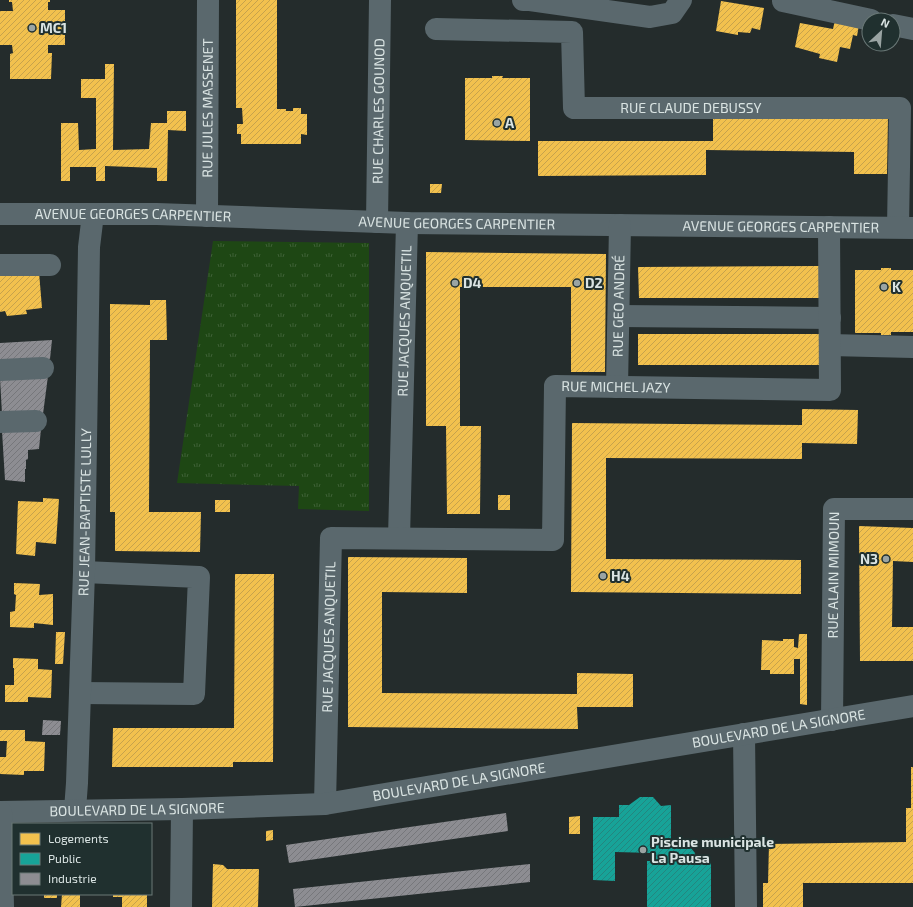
<svg xmlns="http://www.w3.org/2000/svg" width="913" height="907" viewBox="0 0 913 907" font-family="'Exo 2',sans-serif">
<style>
.grass{fill:url(#grass-tufts)}
.homes{fill:url(#homes-hatch)}
.public{fill:url(#public-hatch)}
.industry{fill:url(#industry-hatch)}
.lines{fill:none;stroke-linecap:round;stroke-linejoin:round}
.minor{stroke:#5a686d;stroke-width:22}
.poi-dot{fill:#9aa4a3;stroke:#20302f;stroke-width:1.5}
.labels{text-anchor:middle;stroke-width:4;stroke-linejoin:round;paint-order:stroke}
.poi-label{font-size:14px;font-weight:bold;fill:#dae4e3;stroke:#20302f;text-anchor:start}
.street-label{font-size:14px;fill:#dae4e3;stroke:#20302f}
</style>
<defs>
<pattern id="grass-tufts" width="24" height="20" patternUnits="userSpaceOnUse"><rect width="24" height="20" fill="#1e4714"/><path d="M3 7l-1-3M5 7V3M7 7l1-3M15 17l-1-3M17 17v-4M19 17l1-3" fill="none" stroke="#3e6136"/></pattern>
<pattern id="homes-hatch" width="6" height="6" patternUnits="userSpaceOnUse"><rect width="6" height="6" fill="#f2c14e"/><path d="M-1 1l2-2M0 6l6-6M5 7l2-2" fill="none" stroke="#c6a24c"/></pattern>
<pattern id="public-hatch" width="6" height="6" patternUnits="userSpaceOnUse"><rect width="6" height="6" fill="#17a398"/><path d="M-1 1l2-2M0 6l6-6M5 7l2-2" fill="none" stroke="#24867f"/></pattern>
<pattern id="industry-hatch" width="6" height="6" patternUnits="userSpaceOnUse"><rect width="6" height="6" fill="#8d8d92"/><path d="M-1 1l2-2M0 6l6-6M5 7l2-2" fill="none" stroke="#76777b"/></pattern>
</defs>
<rect width="100%" height="100%" fill="#242c2c"/>
<path class="grass" d="M 213,241 L 369,243 L 369,511 L 298,509 L 299,486 L 177,483 Z"/>
<g class="homes">
<path d="M 9,0 L 50,0 L 50,2 L 48,2 L 48,10 L 65,10 L 65,45 L 48,45 L 48,53 L 52,53 L 51,79 L 10,79 L 10,54 L 13,53 L 12,45 L 0,45 L 0,11 L 13,11 L 12,2 L 9,2 Z"/>
<path d="M 236,0 L 277,0 L 277,109 L 286,109 L 286,111 L 293,111 L 293,108 L 301,108 L 301,114 L 307,114 L 307,135 L 301,134 L 301,144 L 241,144 L 241,134 L 237,134 L 237,124 L 243,124 L 242,108 L 236,108 Z"/>
<path d="M 721,1 L 764,8 L 760,30 L 752,28 L 750,33 L 738,32 L 738,35 L 716,31 Z"/>
<path d="M 835,20 L 859,25 L 857,36 L 853,35 L 850,49 L 840,47 L 837,62 L 819,58 L 820,54 L 795,47 L 800,23 L 833,29 Z"/>
<path d="M 105,64 L 114,64 L 113,150 L 149,149 L 151,123 L 167,123 L 167,111 L 186,111 L 186,131 L 168,130 L 167,181 L 157,181 L 157,168 L 105,166 L 105,181 L 96,181 L 96,167 L 70,167 L 70,181 L 61,181 L 61,123 L 78,123 L 79,150 L 96,149 L 96,98 L 81,98 L 81,79 L 105,79 Z"/>
<path d="M 492,76 L 503,76 L 502,78 L 530,78 L 530,141 L 465,140 L 465,78 L 492,78 Z"/>
<path d="M 713,116 L 888,117 L 887,174 L 854,174 L 854,152 L 706,150 L 706,175 L 538,176 L 538,141 L 713,141 Z"/>
<path d="M 430,184 L 442,184 L 441,193 L 430,193 Z"/>
<path d="M 426,252 L 606,254 L 605,372 L 571,372 L 571,287 L 460,287 L 460,426 L 481,426 L 480,514 L 447,514 L 446,426 L 426,426 Z"/>
<path d="M 820,266 L 820,298 L 639,298 L 638,267 Z"/>
<path d="M 881,268 L 891,268 L 891,270 L 913,270 L 913,332 L 891,332 L 891,335 L 881,335 L 881,333 L 855,333 L 855,270 L 881,270 Z"/>
<path d="M 39,272 L 42,308 L 26,310 L 27,314 L 7,316 L 5,311 L 0,312 L 0,275 Z"/>
<path d="M 150,300 L 166,300 L 167,340 L 150,340 L 149,512 L 201,512 L 200,552 L 115,551 L 115,512 L 110,512 L 110,304 L 150,305 Z"/>
<rect x="638" y="334" width="182" height="31"/>
<path d="M 802,409 L 858,410 L 857,444 L 802,443 L 802,459 L 606,458 L 606,559 L 801,560 L 801,594 L 571,592 L 572,423 L 802,425 Z"/>
<rect x="498" y="495" width="12" height="15"/>
<path d="M 43,498 L 59,499 L 56,544 L 36,542 L 35,556 L 16,554 L 18,501 L 43,502 Z"/>
<rect x="215" y="500" width="15" height="12"/>
<path d="M 859,526 L 913,528 L 913,562 L 893,561 L 892,627 L 913,627 L 913,661 L 860,661 Z"/>
<path d="M 348,557 L 467,558 L 467,593 L 382,592 L 382,693 L 577,694 L 577,673 L 633,674 L 633,707 L 577,707 L 578,729 L 348,727 Z"/>
<path d="M 235,574 L 274,574 L 273,762 L 233,762 L 233,767 L 112,767 L 113,728 L 234,728 Z"/>
<path d="M 14,583 L 40,584 L 39,595 L 53,594 L 53,625 L 34,623 L 34,628 L 10,627 L 10,612 L 15,611 L 16,595 L 14,594 Z"/>
<path d="M 56,632 L 65,632 L 63,664 L 55,664 Z"/>
<path d="M 799,634 L 807,634 L 807,705 L 800,704 L 800,659 L 794,659 L 794,674 L 770,674 L 770,670 L 761,670 L 762,640 L 783,641 L 783,639 L 794,639 L 794,647 L 798,648 Z"/>
<path d="M 13,658 L 38,659 L 38,669 L 52,670 L 51,698 L 28,697 L 28,702 L 5,702 L 5,685 L 14,685 L 14,668 L 13,668 Z"/>
<path d="M 0,730 L 25,730 L 25,741 L 45,742 L 44,771 L 24,771 L 24,775 L 0,774 L 0,757 L 6,757 L 7,741 L 0,741 Z"/>
<path d="M 911,767 L 913,767 L 913,883 L 803,883 L 803,907 L 763,907 L 763,883 L 768,883 L 769,844 L 906,842 L 906,808 L 911,808 Z"/>
<path d="M 580,816 L 580,834 L 569,834 L 569,817 Z"/>
<path d="M 273,830 L 273,840 L 266,841 L 266,831 Z"/>
<path d="M 213,864 L 223,865 L 227,869 L 259,869 L 258,907 L 212,907 Z"/>
<rect x="44" y="894" width="13" height="4"/>
<path d="M 62,894 L 80,894 L 80,907 L 61,907 Z"/>
<path d="M 113,894 L 147,894 L 147,907 L 122,907 L 122,897 L 113,897 Z"/>
</g>
<path class="public" d="M 640,797 L 653,797 L 661,806 L 671,805 L 671,844 L 683,844 L 690,847 L 695,853 L 696,861 L 711,861 L 711,907 L 647,907 L 647,861 L 653,861 L 652,853 L 615,852 L 615,881 L 593,880 L 593,817 L 619,817 L 619,805 L 629,805 Z"/>
<g class="industry">
<path d="M 52,340 L 50,359 L 0,362 L 0,343 Z"/>
<path d="M 48,376 L 43,414 L 2,414 L 0,378 Z"/>
<path d="M 41,429 L 39,449 L 28,450 L 28,459 L 26,460 L 26,469 L 25,469 L 25,482 L 5,480 L 2,431 Z"/>
<path d="M 43,720 L 61,721 L 60,735 L 42,735 Z"/>
<path d="M 506,813 L 508,831 L 289,863 L 286,845 Z"/>
<path d="M 530,864 L 530,882 L 295,907 L 293,889 Z"/>
</g>
<g class="lines">
<g class="minor">
<path d="M 523,0 L 530,0 L 650,17 L 672,13 L 681,0"/>
<path d="M 783,1 L 871,20"/>
<path d="M 893,25 L 913,29"/>
<path id="s1" d="M 436,29 L 572,32 L 574,108 L 900,108 L 898,227"/>
<path id="s2" d="M 0,214 L 157,214 L 407,223 L 913,228"/>
<path id="s3" d="M 207,216 L 208,0"/>
<path id="s4" d="M 377,222 L 380,0"/>
<path d="M 0,265 L 50,265"/>
<path d="M 619,316 L 830,318"/>
<path d="M 830,345 L 913,347"/>
<path d="M 0,370 L 43,368"/>
<path id="s5" d="M 617,387 L 620,225"/>
<path d="M 0,422 L 36,421"/>
<path id="s6" d="M 399,538 L 407,223"/>
<path d="M 80,693 L 194,694 L 199,577 L 84,572"/>
<path id="s7" d="M 832,720 L 834,509 L 913,509"/>
<path d="M 744,734 L 746,907"/>
<path id="s8" d="M 325,804 L 331,538 L 553,540 L 555,386 L 830,390 L 829,227"/>
<path id="s9" d="M 75,810 L 77,783 L 84,572 L 89,247 L 93,214"/>
<path id="s10" d="M 0,812 L 182,809 L 325,804 L 913,706"/>
<path d="M 1,812 L 3,907"/>
<path d="M 181,907 L 182,809"/>
</g>
</g>
<g class="poi-dot">
<circle cx="32" cy="28" r="4"/>
<circle cx="497" cy="123" r="4"/>
<circle cx="455" cy="283" r="4"/>
<circle cx="577" cy="283" r="4"/>
<circle cx="884" cy="287" r="4"/>
<circle cx="886" cy="559" r="4"/>
<circle cx="603" cy="576" r="4"/>
<circle cx="643" cy="850" r="4"/>
</g>
<g class="labels">
<g class="poi-label">
<text x="40" y="33">MC1</text>
<text x="505" y="128">A</text>
<text x="463" y="288">D4</text>
<text x="585" y="288">D2</text>
<text x="892" y="292">K</text>
<text x="878" y="564" text-anchor="end">N3</text>
<text x="611" y="581">H4</text>
<text x="651" y="847">Piscine municipale<tspan x="651" dy="16">La Pausa</tspan></text>
</g>
<g class="street-label">
<text dy="5" stroke="none"><textPath href="#s3" startOffset="108">RUE JULES MASSENET</textPath></text>
<text dy="5" stroke="none"><textPath href="#s1" startOffset="329">RUE CLAUDE DEBUSSY</textPath></text>
<text dy="5" stroke="none"><textPath href="#s4" startOffset="111">RUE CHARLES GOUNOD</textPath></text>
<text dy="5" stroke="none"><textPath href="#s2" startOffset="133">AVENUE GEORGES CARPENTIER</textPath></text>
<text dy="5" stroke="none"><textPath href="#s2" startOffset="457">AVENUE GEORGES CARPENTIER</textPath></text>
<text dy="5" stroke="none"><textPath href="#s2" startOffset="781">AVENUE GEORGES CARPENTIER</textPath></text>
<text dy="5" stroke="none"><textPath href="#s5" startOffset="81">RUE GEO ANDRÉ</textPath></text>
<text dy="5" stroke="none"><textPath href="#s6" startOffset="217">RUE JACQUES ANQUETIL</textPath></text>
<text dy="5" stroke="none"><textPath href="#s8" startOffset="703">RUE MICHEL JAZY</textPath></text>
<text dy="5" stroke="none"><textPath href="#s9" startOffset="298">RUE JEAN-BAPTISTE LULLY</textPath></text>
<text dy="5" stroke="none"><textPath href="#s7" startOffset="145">RUE ALAIN MIMOUN</textPath></text>
<text dy="5" stroke="none"><textPath href="#s8" startOffset="167">RUE JACQUES ANQUETIL</textPath></text>
<text dy="5" stroke="none"><textPath href="#s10" startOffset="785">BOULEVARD DE LA SIGNORE</textPath></text>
<text dy="5" stroke="none"><textPath href="#s10" startOffset="461">BOULEVARD DE LA SIGNORE</textPath></text>
<text dy="5" stroke="none"><textPath href="#s10" startOffset="137">BOULEVARD DE LA SIGNORE</textPath></text>
</g>
</g>
<rect x="12" y="823" width="140" height="72" fill="#20302f" stroke="#6a7877"/>
<rect x="20" y="833" width="20" height="12" fill="#f2c14e" stroke="#6a7877"/>
<text x="48" y="843" font-size="12" fill="#dae4e3">Logements</text>
<rect x="20" y="853" width="20" height="12" fill="#17a398" stroke="#6a7877"/>
<text x="48" y="863" font-size="12" fill="#dae4e3">Public</text>
<rect x="20" y="873" width="20" height="12" fill="#8d8d92" stroke="#6a7877"/>
<text x="48" y="883" font-size="12" fill="#dae4e3">Industrie</text>
<g transform="translate(881 32) rotate(26)"><circle r="19" fill="#20302f" stroke="#6a7877"/>
<path d="M0-3L7 15L0 10L-7 15Z" fill="#9aa4a3"/>
<text y="-6" font-size="11" font-weight="bold" text-anchor="middle" fill="#dae4e3">N</text>
</g>
</svg>
